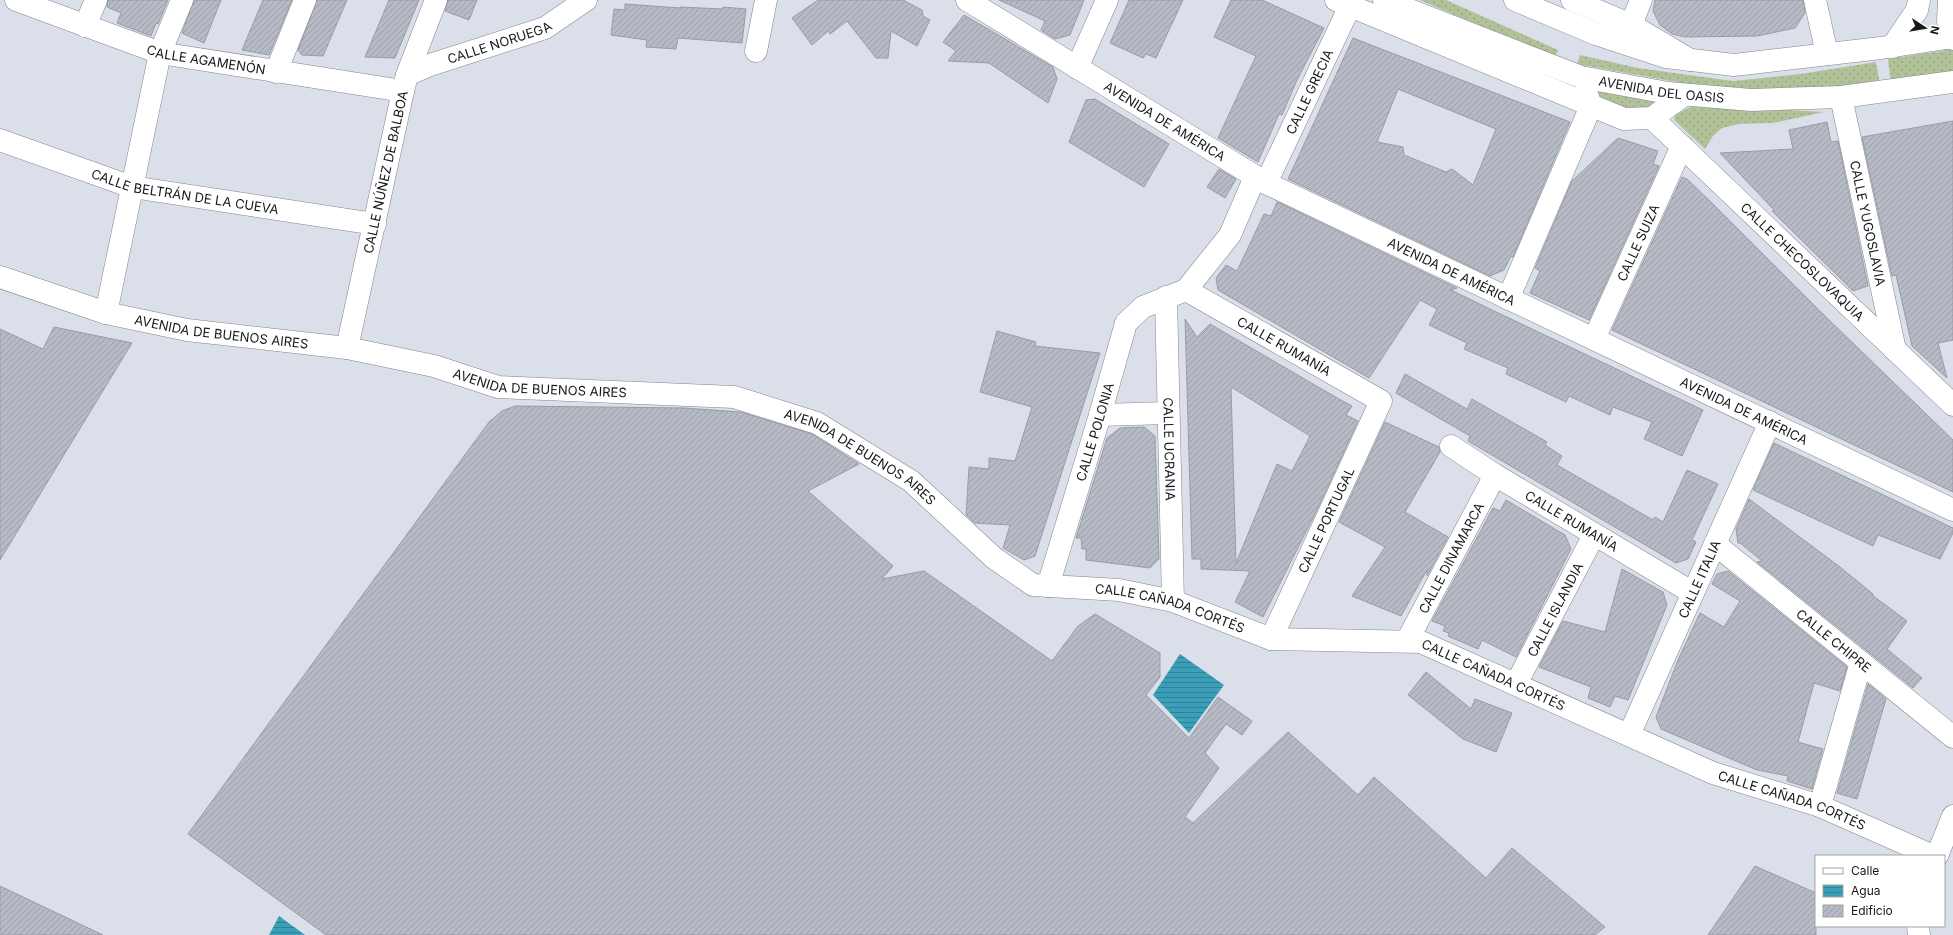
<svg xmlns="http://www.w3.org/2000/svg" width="1953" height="935" viewBox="0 0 1953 935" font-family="Inter,sans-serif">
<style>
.grass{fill:url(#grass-dots)}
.water{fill:url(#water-rules)}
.building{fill:url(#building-hatch);stroke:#989ca6;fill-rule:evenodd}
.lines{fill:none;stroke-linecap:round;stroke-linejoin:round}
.minor-casing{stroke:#81858e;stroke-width:23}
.major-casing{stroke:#81858e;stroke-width:23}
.minor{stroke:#fff;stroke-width:22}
.major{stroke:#fff;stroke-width:22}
.labels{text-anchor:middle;stroke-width:3.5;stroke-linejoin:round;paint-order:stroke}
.street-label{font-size:13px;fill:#17181c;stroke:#fff}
</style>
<defs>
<pattern id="grass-dots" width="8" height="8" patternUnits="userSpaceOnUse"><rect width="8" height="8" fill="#b1c299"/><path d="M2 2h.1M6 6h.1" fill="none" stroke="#98a683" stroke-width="1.8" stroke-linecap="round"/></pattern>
<pattern id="water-rules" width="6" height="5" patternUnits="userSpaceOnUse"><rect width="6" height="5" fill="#3c9fba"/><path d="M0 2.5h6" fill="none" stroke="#318196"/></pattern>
<pattern id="building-hatch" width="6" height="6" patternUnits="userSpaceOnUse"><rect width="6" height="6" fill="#b6bac4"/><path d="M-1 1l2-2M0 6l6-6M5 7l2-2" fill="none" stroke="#9c9fa8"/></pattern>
</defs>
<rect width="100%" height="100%" fill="#dbdfea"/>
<g class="grass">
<path d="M 1420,0 L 1446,0 L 1558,50 L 1555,58 Z"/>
<path d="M 1953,49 L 1953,73 L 1891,83 L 1888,59 Z"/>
<path d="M 1580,55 L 1638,68 L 1733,81 L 1801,74 L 1876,62 L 1880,84 L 1771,90 L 1735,88 L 1682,83 L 1577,64 Z"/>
<path d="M 1595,87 L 1663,103 L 1635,113 L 1605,106 Z"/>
<path d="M 1696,104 L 1824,112 L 1773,123 L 1739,124 L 1722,128 L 1713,136 L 1705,149 L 1674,120 L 1675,115 Z"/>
</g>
<g class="water">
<path d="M 1180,654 L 1224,685 L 1189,733 L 1153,695 Z"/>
<path d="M 279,916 L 305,935 L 269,935 Z"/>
</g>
<g class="building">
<path d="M 108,0 L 168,0 L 158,24 L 156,23 L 151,36 L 117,23 L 121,13 L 107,7 Z"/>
<path d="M 194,0 L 221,0 L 204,43 L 182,33 Z"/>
<path d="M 263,0 L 292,0 L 269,55 L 242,50 Z"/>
<path d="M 317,0 L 347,0 L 323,56 L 302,55 L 298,50 Z"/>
<path d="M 389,0 L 419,0 L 395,58 L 365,57 Z"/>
<path d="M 448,0 L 477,0 L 469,20 L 445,11 Z"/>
<path d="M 818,0 L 903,0 L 922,10 L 923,16 L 930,20 L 917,46 L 891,31 L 888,58 L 876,58 L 847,21 L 830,34 L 828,31 L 812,45 L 792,18 Z"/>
<path d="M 999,0 L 1084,0 L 1070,35 L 1055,39 L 1041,30 L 1045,21 Z"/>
<path d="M 1129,0 L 1183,0 L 1156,58 L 1146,54 L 1143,58 L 1110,43 Z"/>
<path d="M 1231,0 L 1262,0 L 1324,28 L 1297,80 L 1282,115 L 1279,114 L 1258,162 L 1218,138 L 1256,56 L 1214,37 Z"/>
<path d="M 1655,0 L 1803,0 L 1805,13 L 1795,28 L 1757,36 L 1685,37 L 1672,34 L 1660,25 L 1653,11 Z"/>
<path d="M 625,4 L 680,8 L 680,7 L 723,9 L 723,7 L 746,9 L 742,43 L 678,38 L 676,49 L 646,47 L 647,40 L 611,35 L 614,9 L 625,10 Z"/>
<path d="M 964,15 L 1053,67 L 1057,79 L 1048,103 L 989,63 L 948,61 L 956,51 L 943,42 Z"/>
<path d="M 1353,38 L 1570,122 L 1513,257 L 1511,256 L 1504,270 L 1490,276 L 1288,179 ZM 1398,89 L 1496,129 L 1473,185 L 1452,169 L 1446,172 L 1404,155 L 1403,147 L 1377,142 Z"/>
<path d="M 1095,99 L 1169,144 L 1144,187 L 1069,142 L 1086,100 Z"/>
<path d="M 1953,121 L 1953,340 L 1938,343 L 1947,378 L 1912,346 L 1896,275 L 1892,276 L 1862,137 Z"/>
<path d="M 1827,122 L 1831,142 L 1838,141 L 1868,286 L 1853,291 L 1772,211 L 1774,210 L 1720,153 L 1793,149 L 1789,130 Z"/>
<path d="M 1618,138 L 1658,151 L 1653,164 L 1659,166 L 1589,320 L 1530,293 L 1540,271 L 1535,268 L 1572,181 Z"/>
<path d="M 1219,169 L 1236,179 L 1225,198 L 1207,187 Z"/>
<path d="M 1682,177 L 1687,179 L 1711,202 L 1826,317 L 1953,440 L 1953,492 L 1612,330 Z"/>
<path d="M 1277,202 L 1457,288 L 1451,290 L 1492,310 L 1703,410 L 1682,456 L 1644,439 L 1652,422 L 1613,407 L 1610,415 L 1569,396 L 1566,402 L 1506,374 L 1508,368 L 1464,349 L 1467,343 L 1429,325 L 1437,309 L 1420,300 L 1369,378 L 1218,290 L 1216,278 L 1226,265 L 1237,271 L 1264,214 L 1271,216 Z"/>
<path d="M 1185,319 L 1197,337 L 1210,324 L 1339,399 L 1352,406 L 1346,415 L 1358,421 L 1317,510 L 1263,617 L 1235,602 L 1250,571 L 1201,569 L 1201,559 L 1192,559 ZM 1231,387 L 1310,436 L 1292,471 L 1277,464 L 1236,563 Z"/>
<path d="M 54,327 L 132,343 L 0,560 L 0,329 L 43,349 Z"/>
<path d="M 997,331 L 1036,342 L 1035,346 L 1100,353 L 1035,556 L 1024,560 L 1003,548 L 1010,525 L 975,523 L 966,515 L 969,467 L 989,469 L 989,458 L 1015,461 L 1032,407 L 980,392 Z"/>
<path d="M 1405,374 L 1467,409 L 1472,399 L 1547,442 L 1545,445 L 1562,456 L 1557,465 L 1653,520 L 1655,517 L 1663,522 L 1687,470 L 1718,484 L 1692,540 L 1696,542 L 1688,559 L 1676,563 L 1468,441 L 1470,436 L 1396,393 Z"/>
<path d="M 515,406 L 684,408 L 741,412 L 812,434 L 859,464 L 808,491 L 893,566 L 882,579 L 924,571 L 1052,661 L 1078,626 L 1095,614 L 1160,653 L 1160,677 L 1146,695 L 1189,738 L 1218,697 L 1252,721 L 1242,735 L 1226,724 L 1205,753 L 1219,768 L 1185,817 L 1193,823 L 1288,732 L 1358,795 L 1374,777 L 1486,878 L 1512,848 L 1605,927 L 1595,935 L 326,935 L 188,834 L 489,422 L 502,411 Z"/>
<path d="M 1385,422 L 1439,447 L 1440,452 L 1405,512 L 1448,537 L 1427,576 L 1427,570 L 1401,616 L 1352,596 L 1385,547 L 1339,522 Z"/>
<path d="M 1144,427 L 1155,436 L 1159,559 L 1150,568 L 1086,560 L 1086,549 L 1082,549 L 1081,538 L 1076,538 L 1107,438 L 1120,428 Z"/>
<path d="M 1774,443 L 1953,528 L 1953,533 L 1940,559 L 1878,535 L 1873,546 L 1753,490 Z"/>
<path d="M 1749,499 L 1840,567 L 1873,594 L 1872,595 L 1907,621 L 1887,649 L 1922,678 L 1913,688 L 1757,562 L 1762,561 L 1740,543 L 1738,543 L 1736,529 Z"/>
<path d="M 1506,500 L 1565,535 L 1571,549 L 1516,657 L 1482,640 L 1478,649 L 1448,636 L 1449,633 L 1443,631 L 1445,626 L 1432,621 L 1493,508 L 1500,511 Z"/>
<path d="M 1622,569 L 1663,592 L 1667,605 L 1628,700 L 1615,696 L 1610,707 L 1588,698 L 1591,687 L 1539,667 L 1563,621 L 1605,632 Z"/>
<path d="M 1728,571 L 1847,667 L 1840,691 L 1814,683 L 1798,742 L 1823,749 L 1812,789 L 1787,781 L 1788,776 L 1757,770 L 1661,729 L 1656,717 L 1678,660 L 1700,613 L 1724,627 L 1740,601 L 1712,584 L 1717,574 Z"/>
<path d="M 1426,672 L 1471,709 L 1475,699 L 1512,713 L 1496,752 L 1463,739 L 1408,695 Z"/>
<path d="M 1868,684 L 1886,699 L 1857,799 L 1837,793 Z"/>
<path d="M 1755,866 L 1816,893 L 1816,935 L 1708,935 Z"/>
<path d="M 0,886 L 103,935 L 0,935 Z"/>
</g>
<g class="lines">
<g class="minor-casing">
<g id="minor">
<path id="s1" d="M 16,0 L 160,53 L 403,91"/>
<path id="s2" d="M 967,0 L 1266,183 L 1953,510"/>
<path d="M 1336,0 L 1624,119 L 1652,118 L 1684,95"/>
<path d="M 1572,0 L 1631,25 L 1690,60"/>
<path d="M 1815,0 L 1827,54"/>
<path d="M 1631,25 L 1641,0"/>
<path d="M 85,26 L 96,0"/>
<path d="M 1892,47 L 1917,10 L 1919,0"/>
<path d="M 756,51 L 766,0"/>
<path d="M 1077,68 L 1107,0"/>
<path d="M 276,72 L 305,0"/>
<path id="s3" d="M 407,75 L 430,65 L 545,28 L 586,0"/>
<path id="s4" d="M 1841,97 L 1895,350"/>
<path id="s5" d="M 1652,118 L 1953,405"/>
<path id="s6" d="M 0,140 L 132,187 L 375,224"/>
<path id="s7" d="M 1266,183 L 1350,6 L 1351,0"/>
<path id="s8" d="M 0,277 L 106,313 L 187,330 L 347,348 L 434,366 L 498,387 L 734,397 L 817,423 L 911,481 L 994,558 L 1033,585 L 1119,590 L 1173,601 L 1271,639 L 1421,642 L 1713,773 L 1820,806 L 1933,856"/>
<path id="s9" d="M 1186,290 L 1381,401 L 1271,639"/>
<path id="s10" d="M 1166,297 L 1173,601"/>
<path d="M 1508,299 L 1591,106 L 1586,91"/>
<path d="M 106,313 L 160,53 L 182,0"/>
<path id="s11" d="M 1594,339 L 1682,146"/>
<path id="s12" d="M 347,348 L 403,91 L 407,75 L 436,0"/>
<path d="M 1100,415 L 1168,413"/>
<path id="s13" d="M 1451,446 L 1495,475 L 1693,593"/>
<path id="s14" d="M 1715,544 L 1953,737"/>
<path id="s15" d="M 1048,586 L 1100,415 L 1126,323 L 1143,307 L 1186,290 L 1230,235 L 1255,177"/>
<path id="s16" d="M 1407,641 L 1495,475"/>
<path id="s17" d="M 1516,684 L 1594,535"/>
<path id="s18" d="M 1629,735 L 1770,422"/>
<path d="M 1820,806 L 1861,662"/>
<path d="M 1937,856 L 1953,816"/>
<path d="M 1918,926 L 1919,935"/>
</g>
</g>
<g class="major-casing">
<g id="major">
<path id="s19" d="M 1384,0 L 1581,77 L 1668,93 L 1751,100 L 1841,97 L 1953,82"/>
<path d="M 1515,0 L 1596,34 L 1666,57 L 1734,65 L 1881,48 L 1952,37"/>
<path d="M 1949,0 L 1948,21 L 1953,39"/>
</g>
</g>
<use href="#minor" class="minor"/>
<use href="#major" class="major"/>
</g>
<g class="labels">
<g class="street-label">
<text dy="5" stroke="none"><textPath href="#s3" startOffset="98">CALLE NORUEGA</textPath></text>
<text dy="5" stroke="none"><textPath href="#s1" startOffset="200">CALLE AGAMENÓN</textPath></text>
<text dy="5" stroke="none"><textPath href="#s19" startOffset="293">AVENIDA DEL OASIS</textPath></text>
<text dy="5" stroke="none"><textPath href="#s7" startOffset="101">CALLE GRECIA</textPath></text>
<text dy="5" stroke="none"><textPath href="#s2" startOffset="232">AVENIDA DE AMÉRICA</textPath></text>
<text dy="5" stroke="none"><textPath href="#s12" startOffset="180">CALLE NÚÑEZ DE BALBOA</textPath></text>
<text dy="5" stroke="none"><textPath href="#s6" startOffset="193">CALLE BELTRÁN DE LA CUEVA</textPath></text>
<text dy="5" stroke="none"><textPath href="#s4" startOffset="129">CALLE YUGOSLAVIA</textPath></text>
<text dy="5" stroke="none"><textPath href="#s11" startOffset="106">CALLE SUIZA</textPath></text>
<text dy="5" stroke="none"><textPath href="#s5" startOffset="208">CALLE CHECOSLOVAQUIA</textPath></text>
<text dy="5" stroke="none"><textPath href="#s2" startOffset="556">AVENIDA DE AMÉRICA</textPath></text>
<text dy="5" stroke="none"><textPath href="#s8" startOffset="229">AVENIDA DE BUENOS AIRES</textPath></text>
<text dy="5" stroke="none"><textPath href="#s9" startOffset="113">CALLE RUMANÍA</textPath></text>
<text dy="5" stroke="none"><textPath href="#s8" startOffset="553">AVENIDA DE BUENOS AIRES</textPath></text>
<text dy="5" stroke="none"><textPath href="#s2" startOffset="880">AVENIDA DE AMÉRICA</textPath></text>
<text dy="5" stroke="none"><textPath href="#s15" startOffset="161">CALLE POLONIA</textPath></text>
<text dy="5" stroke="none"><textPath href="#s10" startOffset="152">CALLE UCRANIA</textPath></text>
<text dy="5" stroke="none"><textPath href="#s8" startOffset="889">AVENIDA DE BUENOS AIRES</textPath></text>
<text transform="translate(1326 520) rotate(-65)" y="5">CALLE PORTUGAL</text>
<text dy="5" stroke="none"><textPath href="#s13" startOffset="142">CALLE RUMANÍA</textPath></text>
<text dy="5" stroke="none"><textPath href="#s16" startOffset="94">CALLE DINAMARCA</textPath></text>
<text dy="5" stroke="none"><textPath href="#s18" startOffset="171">CALLE ITALIA</textPath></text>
<text dy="5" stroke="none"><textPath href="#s8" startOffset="1246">CALLE CAÑADA CORTÉS</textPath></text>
<text dy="5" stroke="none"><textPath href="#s17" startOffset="84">CALLE ISLANDIA</textPath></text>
<text dy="5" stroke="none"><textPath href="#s14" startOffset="153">CALLE CHIPRE</textPath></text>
<text dy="5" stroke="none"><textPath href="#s8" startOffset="1582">CALLE CAÑADA CORTÉS</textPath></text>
<text dy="5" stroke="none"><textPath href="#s8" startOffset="1906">CALLE CAÑADA CORTÉS</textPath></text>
</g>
</g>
<rect x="1815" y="855" width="130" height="72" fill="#ffffff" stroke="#a2a3a4"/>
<rect x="1823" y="868" width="20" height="6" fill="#ffffff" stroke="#a2a3a4"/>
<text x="1851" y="875" font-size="12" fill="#17181c">Calle</text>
<rect x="1823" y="885" width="20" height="12" fill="url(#water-rules)" stroke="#a2a3a4"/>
<text x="1851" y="895" font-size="12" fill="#17181c">Agua</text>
<rect x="1823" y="905" width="20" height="12" fill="url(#building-hatch)" stroke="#a2a3a4"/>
<text x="1851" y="915" font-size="12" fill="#17181c">Edificio</text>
<g transform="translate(1925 28) rotate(102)" stroke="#ffffff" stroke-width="3" paint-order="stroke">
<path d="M0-3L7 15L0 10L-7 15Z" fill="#17181c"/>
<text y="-6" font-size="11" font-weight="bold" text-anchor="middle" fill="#17181c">N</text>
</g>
</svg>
